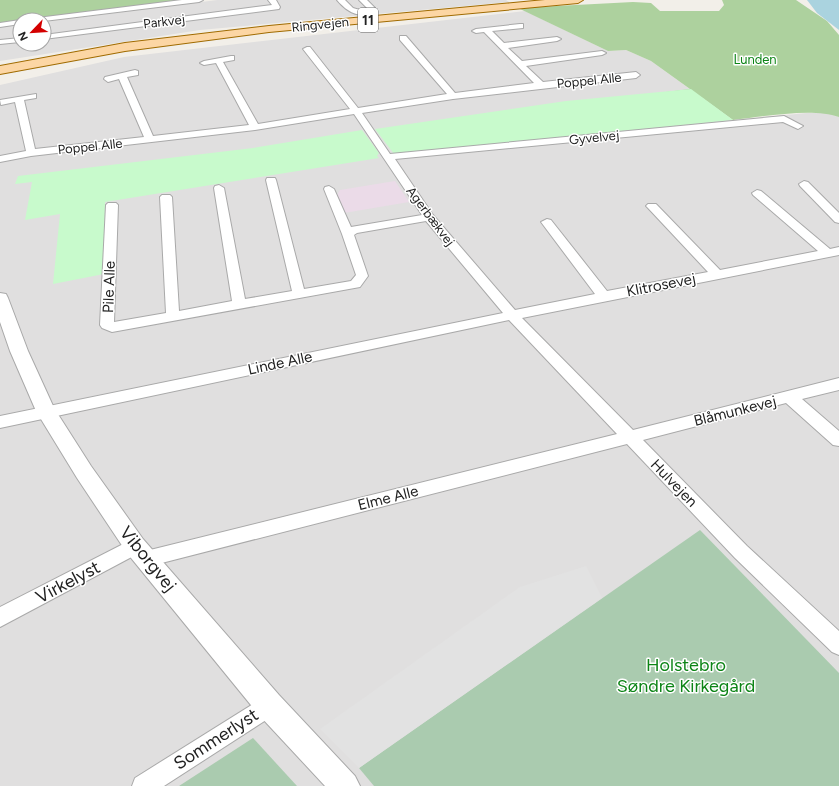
<svg xmlns="http://www.w3.org/2000/svg" width="839" height="786" viewBox="0 0 839 786" font-family="Figtree,sans-serif">
<style>
.residential{fill:#e0dfdf}
.industrial{fill:#ebdbe8}
.forest{fill:#add19e}
.cemetery{fill:#aacbaf}
.park{fill:#c8facc}
.parking{fill:#e2e2e2}
.water{fill:#aad3df}
.lines{fill:none;stroke-linecap:round;stroke-linejoin:round}
.minor-casing{stroke:#a9a9a9;stroke-width:2}
.tertiary-casing{stroke:#a9a9a9;stroke-width:2}
.primary-casing{stroke:#a06b00;stroke-width:2}
.minor{fill:#fff;fill-rule:evenodd}
.tertiary{fill:#fff;fill-rule:evenodd}
.primary{fill:#fcd6a4;fill-rule:evenodd}
.labels{text-anchor:middle;stroke-width:3;stroke-linejoin:round;paint-order:stroke}
.far-street-label{font-size:13px;fill:#222;stroke:#fff}
.far-park-label{font-size:13px;fill:#0c8416;stroke:#fff}
.shield{fill:#fff;stroke:#646464;stroke-width:1}
.shield-label{font-size:14px;font-weight:bold;fill:#222}
.street-label{font-size:15px;fill:#222;stroke:#fff}
.near-street-label{font-size:18px;fill:#222;stroke:#fff}
.near-park-label{font-size:18px;fill:#0c8416;stroke:#fff}
</style>
<rect width="100%" height="100%" fill="#f2efe9"/>
<g class="residential">
<path d="M 217,0 L 506,0 L 509,2 L 200,30 L 0,61 L 0,27 L 20,25 L 20,44 L 44,44 L 44,22 Z"/>
<path d="M 525,11 L 608,51 L 626,50 L 651,61 L 733,120 L 807,113 L 828,113 L 839,117 L 839,786 L 0,786 L 0,85 L 124,57 Z"/>
</g>
<path class="industrial" d="M 395,181 L 409,202 L 344,213 L 337,195 L 340,190 Z"/>
<g class="forest">
<path d="M 0,0 L 181,0 L 0,23 Z"/>
<path d="M 722,0 L 796,0 L 827,21 L 839,35 L 839,117 C 811,107 763,117 733,120 L 701,97 L 658,93 L 690,89 L 651,61 L 626,50 L 608,51 L 518,8 L 633,2 L 651,3 L 660,11 L 719,11 L 724,5 Z"/>
</g>
<g class="cemetery">
<path d="M 700,530 L 839,673 L 839,786 L 374,786 L 359,768 Z"/>
<path d="M 253,738 L 297,786 L 179,786 Z"/>
</g>
<g class="park">
<path d="M 691,89 L 733,120 L 394,154 L 375,129 L 566,101 Z"/>
<path d="M 362,130 L 379,153 L 377,156 L 379,158 L 105,202 L 104,274 L 53,284 L 60,214 L 25,220 L 32,182 L 15,184 L 18,176 L 253,148 Z"/>
</g>
<path class="parking" d="M 586,566 L 602,598 L 359,768 L 320,729 L 520,587 Z"/>
<path class="water" d="M 807,0 L 839,0 L 839,30 L 817,13 Z"/>
<g class="lines">
<g class="minor-casing">
<g id="minor">
<path d="M 182,0 L 203,0 L 199,2 L 44,21 L 33,20 L 37,18 Z"/>
<path d="M 268,0 L 276,0 L 280,7 L 279,9 L 44,39 L 44,35 L 272,5 Z"/>
<path d="M 337,0 L 345,0 L 353,8 L 363,11 L 367,8 L 359,0 L 367,0 L 375,8 C 363,22 347,12 337,0 Z"/>
<path d="M 20,20 L 20,24 L 0,27 L 0,23 Z"/>
<path d="M 520,24 L 523,24 L 523,28 L 492,31 L 504,43 L 557,37 L 561,39 L 557,41 L 508,48 L 522,61 L 602,51 L 606,53 L 602,55 L 526,66 L 543,82 L 636,72 L 640,75 L 636,78 L 453,99 L 362,113 L 390,154 L 784,116 L 803,126 L 798,129 L 783,122 L 395,159 L 433,215 L 515,310 L 595,294 L 541,222 L 547,219 L 551,220 L 607,291 L 708,272 L 648,208 L 646,206 L 648,204 L 656,204 L 720,270 L 818,251 L 753,195 L 752,193 L 757,190 L 761,191 L 830,249 L 839,247 L 839,255 L 522,318 L 633,430 L 839,378 L 839,390 L 802,399 L 839,431 L 839,446 L 833,445 L 786,403 L 643,440 L 747,546 L 839,631 L 839,655 L 832,652 L 735,558 L 627,444 L 146,567 L 140,565 L 137,559 L 140,553 L 146,551 L 617,434 L 509,320 L 0,428 L 0,416 L 503,313 L 426,221 L 357,233 L 354,235 L 368,276 L 360,287 L 112,332 L 102,328 L 100,325 L 106,205 L 108,203 L 116,203 L 118,205 L 114,322 L 166,313 L 160,197 L 162,195 L 170,195 L 172,197 L 179,311 L 232,301 L 214,188 L 215,186 L 219,185 L 224,188 L 245,299 L 292,291 L 266,180 L 267,178 L 275,178 L 276,180 L 304,289 L 351,281 L 356,275 L 342,234 L 324,189 L 325,187 L 329,186 L 334,189 L 351,227 L 422,215 L 354,114 L 255,130 L 31,156 L 0,162 L 0,156 L 26,151 L 15,102 L 1,105 L 0,100 L 36,94 L 36,98 L 24,100 L 35,149 L 144,137 L 119,79 L 108,82 L 104,79 L 105,77 L 135,70 L 138,71 L 138,75 L 127,77 L 153,136 L 249,125 L 216,63 L 204,65 L 200,63 L 204,61 L 231,56 L 234,56 L 234,60 L 223,62 L 258,124 L 350,109 L 303,49 L 307,47 L 310,47 L 358,108 L 447,94 L 400,40 L 400,36 L 406,36 L 455,93 L 534,83 L 484,32 L 476,33 L 472,31 L 476,29 Z"/>
<path d="M 20,38 L 20,42 L 0,44 L 0,40 Z"/>
<path d="M 804,181 L 808,182 L 839,213 L 839,223 L 835,222 L 800,186 L 799,184 Z"/>
<path d="M 135,538 L 141,540 L 144,546 L 141,552 L 0,627 L 0,607 Z"/>
<path d="M 269,694 L 277,697 L 280,705 L 277,713 L 164,786 L 132,786 L 135,778 Z"/>
</g>
</g>
<g class="tertiary-casing">
<path id="tertiary" d="M 0,293 L 6,294 L 8,298 L 28,351 L 54,408 L 91,466 L 143,539 L 279,695 L 355,776 L 360,786 L 325,786 L 259,715 L 127,553 L 77,478 L 36,411 L 10,351 L 0,322 Z"/>
</g>
<g class="primary-casing">
<path id="primary" d="M 545,0 L 583,0 L 578,3 L 269,32 L 125,51 L 0,74 L 0,66 L 125,43 L 269,26 Z"/>
</g>
<use href="#minor" class="minor"/>
<use href="#tertiary" class="tertiary"/>
<use href="#primary" class="primary"/>
</g>
<g class="labels">
<g class="far-street-label">
<text transform="translate(164 21) rotate(-7)" y="5">Parkvej</text>
<text transform="translate(320 24) rotate(-6)" y="5">Ringvejen</text>
<text transform="translate(589 80) rotate(-6)" y="5">Poppel Alle</text>
<text transform="translate(594 137) rotate(-6)" y="5">Gyvelvej</text>
<text transform="translate(90 146) rotate(-6)" y="5">Poppel Alle</text>
<text transform="translate(431 216) rotate(53)" y="5">Agerbækvej</text>
</g>
<g class="far-park-label">
<text x="755" y="64">Lunden</text>
</g>
<rect class="shield" x="358" y="8" width="20" height="24" rx="3"/>
<g class="shield-label">
<text x="368" y="25">11</text>
</g>
<g class="street-label">
<text transform="translate(661 285) rotate(-11)" y="5">Klitrosevej</text>
<text transform="translate(109 287) rotate(-88)" y="5">Pile Alle</text>
<text transform="translate(280 363) rotate(-12)" y="5">Linde Alle</text>
<text transform="translate(735 411) rotate(-14)" y="5">Blåmunkevej</text>
<text transform="translate(674 483) rotate(46)" y="5">Hulvejen</text>
<text transform="translate(388 498) rotate(-14)" y="5">Elme Alle</text>
</g>
<g class="near-street-label">
<text transform="translate(148 559) rotate(51)" y="6">Viborgvej</text>
<text transform="translate(68 582) rotate(-28)" y="6">Virkelyst</text>
<text transform="translate(216 739) rotate(-33)" y="6">Sommerlyst</text>
</g>
<g class="near-park-label">
<text x="686" y="671">Holstebro<tspan x="686" dy="21">Søndre Kirkegård</tspan></text>
</g>
</g>
<g transform="translate(32 32) rotate(245)"><circle r="19" fill="#ffffff" stroke="#a7a7a7"/>
<path d="M0-3L7 15L0 10L-7 15Z" fill="#d40000"/>
<text y="-6" font-size="11" font-weight="bold" text-anchor="middle" fill="#222222">N</text>
</g>
</svg>
